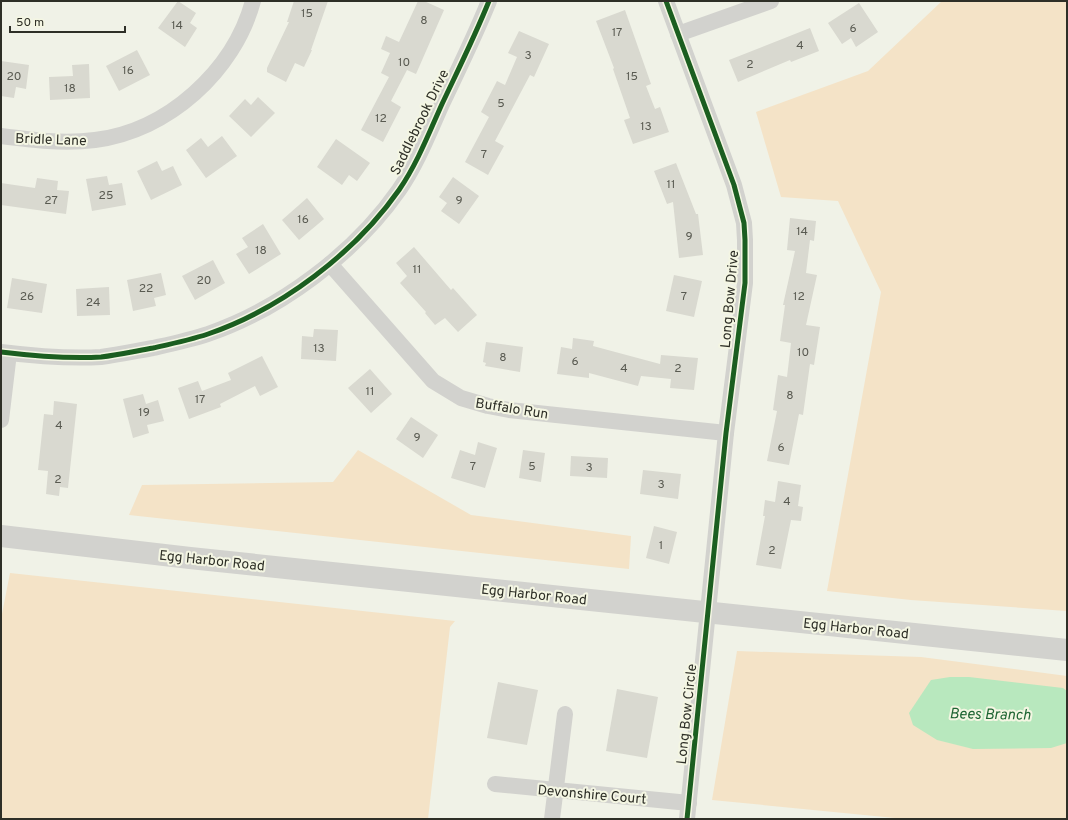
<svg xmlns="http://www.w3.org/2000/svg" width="1068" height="820" viewBox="0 0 1068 820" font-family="Overpass,sans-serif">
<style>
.green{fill:#f4e3c7}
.water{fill:#b8e8be}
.building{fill:#d9d9d0}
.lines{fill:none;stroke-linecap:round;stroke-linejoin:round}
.minor{stroke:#d2d2ce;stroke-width:16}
.secondary{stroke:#d2d2ce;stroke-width:22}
.cycleway-casing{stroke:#f4f6e3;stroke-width:8}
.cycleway{stroke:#1b5e20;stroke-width:5}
.labels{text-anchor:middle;stroke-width:4;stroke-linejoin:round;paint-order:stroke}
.number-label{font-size:12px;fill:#595a51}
.street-label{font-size:14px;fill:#2e2f27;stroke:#f4f6e3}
.water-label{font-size:15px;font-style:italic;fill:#1f6533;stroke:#f4f6e3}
</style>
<rect width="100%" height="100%" fill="#f0f2e7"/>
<g class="green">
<path d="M 942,1 L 1067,1 L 1067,611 L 911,600 L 827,591 L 881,292 L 838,201 L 781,197 L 756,112 L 868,71 Z"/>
<path d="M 358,450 L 471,515 L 631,536 L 629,569 L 129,515 L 142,485 L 333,482 Z"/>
<path d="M 10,573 L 455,621 L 450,627 L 428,819 L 1,819 L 1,619 Z"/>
<path d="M 737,651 L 921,657 L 1067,676 L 1067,819 L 905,819 L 712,800 Z"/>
</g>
<path class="water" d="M 950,677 L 969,677 L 1063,688 L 1067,691 L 1067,743 L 1051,748 L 973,749 L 937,740 L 913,725 L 909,713 L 931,680 Z"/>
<g class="building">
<path d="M 178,1 L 196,13 L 190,23 L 197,28 L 185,47 L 158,28 Z"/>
<path d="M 294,1 L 328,1 L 311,50 L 312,50 L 304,67 L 295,63 L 286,82 L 267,72 L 267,68 L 289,22 L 287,22 Z"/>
<path d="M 418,1 L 424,1 L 444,10 L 416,74 L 407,70 L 391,101 L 401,107 L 383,142 L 361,130 L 389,77 L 381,73 L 390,53 L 381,49 L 386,36 L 399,42 Z"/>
<path d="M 859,3 L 878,32 L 856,47 L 851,38 L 842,44 L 828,23 Z"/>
<path d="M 625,10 L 651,84 L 646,86 L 655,109 L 660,107 L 669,132 L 633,144 L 624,120 L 630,118 L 613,69 L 614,68 L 596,21 Z"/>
<path d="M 810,28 L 819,51 L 791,62 L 790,60 L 738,82 L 729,60 Z"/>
<path d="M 519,31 L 549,44 L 534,77 L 530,75 L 495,141 L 504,146 L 488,175 L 465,162 L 489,117 L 481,112 L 497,81 L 505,85 L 517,57 L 508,53 Z"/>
<path d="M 137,50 L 150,75 L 119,91 L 106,66 Z"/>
<path d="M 1,61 L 29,65 L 26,89 L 16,87 L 14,98 L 1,96 Z"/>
<path d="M 89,64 L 90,98 L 50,100 L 49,77 L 73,76 L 72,65 Z"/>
<path d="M 258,97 L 275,113 L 251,137 L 229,116 L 245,99 L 251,105 Z"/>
<path d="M 222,136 L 237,156 L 206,178 L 186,150 L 201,138 L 208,147 Z"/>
<path d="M 336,139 L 370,163 L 357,181 L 349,175 L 342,185 L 317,167 Z"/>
<path d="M 157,161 L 162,171 L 173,166 L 182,185 L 151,200 L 137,171 Z"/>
<path d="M 676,163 L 696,214 L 698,214 L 703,255 L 679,258 L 673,202 L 667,204 L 654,171 Z"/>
<path d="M 107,176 L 109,185 L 122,183 L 126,205 L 92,211 L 86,179 Z"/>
<path d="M 453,177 L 479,196 L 459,224 L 441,211 L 447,203 L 439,197 Z"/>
<path d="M 37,178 L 58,181 L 57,190 L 69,191 L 66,214 L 1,205 L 1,183 L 35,188 Z"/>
<path d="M 307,198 L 324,219 L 299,240 L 282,220 Z"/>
<path d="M 790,218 L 816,221 L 814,241 L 810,240 L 806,273 L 817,275 L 806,325 L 820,327 L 814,365 L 810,364 L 803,415 L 799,414 L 789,465 L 767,461 L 777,411 L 773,410 L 778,375 L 787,377 L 791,343 L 780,341 L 785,305 L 783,305 L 795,251 L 787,250 Z"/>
<path d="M 263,224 L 281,254 L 249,274 L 236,254 L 248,247 L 242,238 Z"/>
<path d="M 414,247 L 451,290 L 453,288 L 477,315 L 458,332 L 445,318 L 435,325 L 425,313 L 426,312 L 400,283 L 407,276 L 396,263 Z"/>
<path d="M 213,260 L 225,283 L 195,300 L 182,276 Z"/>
<path d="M 161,273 L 166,295 L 154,298 L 156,306 L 133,311 L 127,280 Z"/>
<path d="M 674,275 L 702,281 L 694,317 L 666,311 Z"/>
<path d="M 12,278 L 47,284 L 42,313 L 7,308 Z"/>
<path d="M 109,287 L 110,315 L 77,316 L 76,289 Z"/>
<path d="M 314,329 L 338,330 L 336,361 L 301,359 L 302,336 L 313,337 Z"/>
<path d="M 573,338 L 594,341 L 593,346 L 660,364 L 661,355 L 698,358 L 694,390 L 670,388 L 671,379 L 641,376 L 638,386 L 589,373 L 589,378 L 557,374 L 561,347 L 572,349 Z"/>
<path d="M 486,342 L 523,347 L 520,372 L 485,366 L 486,363 L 483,362 Z"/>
<path d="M 262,356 L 278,387 L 260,396 L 255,386 L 220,404 L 221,407 L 189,419 L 178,388 L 198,381 L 202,391 L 231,380 L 228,373 Z"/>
<path d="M 370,369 L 392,394 L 371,413 L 348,388 Z"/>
<path d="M 143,394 L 146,404 L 158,400 L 164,421 L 147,425 L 149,433 L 133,438 L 123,399 Z"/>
<path d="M 54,401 L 77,404 L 68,488 L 60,487 L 59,496 L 46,494 L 48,471 L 38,470 L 44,414 L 53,415 Z"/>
<path d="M 411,417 L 438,435 L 423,458 L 396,439 Z"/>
<path d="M 478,442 L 497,448 L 485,488 L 451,478 L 460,450 L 475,455 Z"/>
<path d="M 523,450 L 545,453 L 541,482 L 519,478 Z"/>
<path d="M 571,456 L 608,458 L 607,478 L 570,476 Z"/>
<path d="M 643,470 L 681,474 L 678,499 L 640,494 Z"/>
<path d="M 778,481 L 801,485 L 798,506 L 803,507 L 801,521 L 791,520 L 781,569 L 756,565 L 765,516 L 763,516 L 765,500 L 775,502 Z"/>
<path d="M 654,526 L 677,532 L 669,564 L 646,558 Z"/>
<path d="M 498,682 L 538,690 L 527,745 L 487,738 Z"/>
<path d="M 617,689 L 658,697 L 647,758 L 606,751 Z"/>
</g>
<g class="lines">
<g class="minor">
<path d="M 666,1 L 734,185 L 744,223 L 745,240 L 745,283 L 726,433 L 687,819"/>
<path d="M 678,34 L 771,1"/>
<path d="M 1,136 C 32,140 63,144 95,140 C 168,131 234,71 253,1"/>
<path d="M 330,264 L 433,381 L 461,398 L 488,406 L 509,410 L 726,433"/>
<path d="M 1,352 C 34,356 67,359 101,357 C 118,355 136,351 153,348 C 171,344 190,340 208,334 C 281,309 355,253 399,190 C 417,164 429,133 442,104 C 458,70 475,36 489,1"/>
<path d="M 1,420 L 9,353"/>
<path d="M 495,784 L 689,803"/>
<path d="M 552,819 L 565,714"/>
</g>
<path class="secondary" d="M 1,536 L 190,558 L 1067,650"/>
<g class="cycleway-casing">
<g id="cycleway">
<path d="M 666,1 L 734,185 L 744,223 L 745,240 L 745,283 L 726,433 L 687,819"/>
<path d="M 1,352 C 34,356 67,359 101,357 C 118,355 136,351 153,348 C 171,344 190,340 208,334 C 281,309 355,253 399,190 C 417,164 429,133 442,104 C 458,70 475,36 489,1"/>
</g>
</g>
<use href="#cycleway" class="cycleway"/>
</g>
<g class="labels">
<g class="number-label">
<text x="307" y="17">15</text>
<text x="424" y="24">8</text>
<text x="177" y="29">14</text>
<text x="853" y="32">6</text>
<text x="617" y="36">17</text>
<text x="800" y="49">4</text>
<text x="528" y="59">3</text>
<text x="404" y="66">10</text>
<text x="750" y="68">2</text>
<text x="128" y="74">16</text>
<text x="14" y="80">20</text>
<text x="632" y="80">15</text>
<text x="70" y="92">18</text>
<text x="501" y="107">5</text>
<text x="381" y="122">12</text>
<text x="646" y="130">13</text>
<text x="484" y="158">7</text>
<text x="671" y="188">11</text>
<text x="106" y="199">25</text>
<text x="51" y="204">27</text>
<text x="459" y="204">9</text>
<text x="303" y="223">16</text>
<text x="802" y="235">14</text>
<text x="689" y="240">9</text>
<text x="261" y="254">18</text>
<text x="417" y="273">11</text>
<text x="204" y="284">20</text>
<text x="146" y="292">22</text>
<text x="27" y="300">26</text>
<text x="684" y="300">7</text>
<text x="799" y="300">12</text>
<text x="93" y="306">24</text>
<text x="319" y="352">13</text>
<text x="803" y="356">10</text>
<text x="503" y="361">8</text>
<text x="575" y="365">6</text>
<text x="624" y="372">4</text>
<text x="678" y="372">2</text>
<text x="370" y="395">11</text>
<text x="790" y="399">8</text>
<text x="200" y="403">17</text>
<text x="144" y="416">19</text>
<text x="59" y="429">4</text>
<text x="417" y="441">9</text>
<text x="781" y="451">6</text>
<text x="473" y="470">7</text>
<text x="532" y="470">5</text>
<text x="589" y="471">3</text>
<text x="58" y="483">2</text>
<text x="661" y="488">3</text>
<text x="787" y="505">4</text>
<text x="661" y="549">1</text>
<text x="772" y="554">2</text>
</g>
<g class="street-label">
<text transform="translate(419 122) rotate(-64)" y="5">Saddlebrook Drive</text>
<text transform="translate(51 139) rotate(2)" y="5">Bridle Lane</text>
<text transform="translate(729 299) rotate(-85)" y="5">Long Bow Drive</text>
<text transform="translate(512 408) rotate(9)" y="5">Buffalo Run</text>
<text transform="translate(212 560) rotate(6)" y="5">Egg Harbor Road</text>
<text transform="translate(534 594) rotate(6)" y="5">Egg Harbor Road</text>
<text transform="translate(856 628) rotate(6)" y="5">Egg Harbor Road</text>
<text transform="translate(686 714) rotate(-84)" y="5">Long Bow Circle</text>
<text transform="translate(592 794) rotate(5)" y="5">Devonshire Court</text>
</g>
<g class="water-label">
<text transform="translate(990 714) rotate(1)" y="5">Bees Branch</text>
</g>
</g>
<rect width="1068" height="820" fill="none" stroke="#2e2f27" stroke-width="4"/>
<path d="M10 26v6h115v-6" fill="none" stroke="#2e2f27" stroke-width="2"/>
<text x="16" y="26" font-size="12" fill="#2e2f27" stroke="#f4f6e3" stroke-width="3" paint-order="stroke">50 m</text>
</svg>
